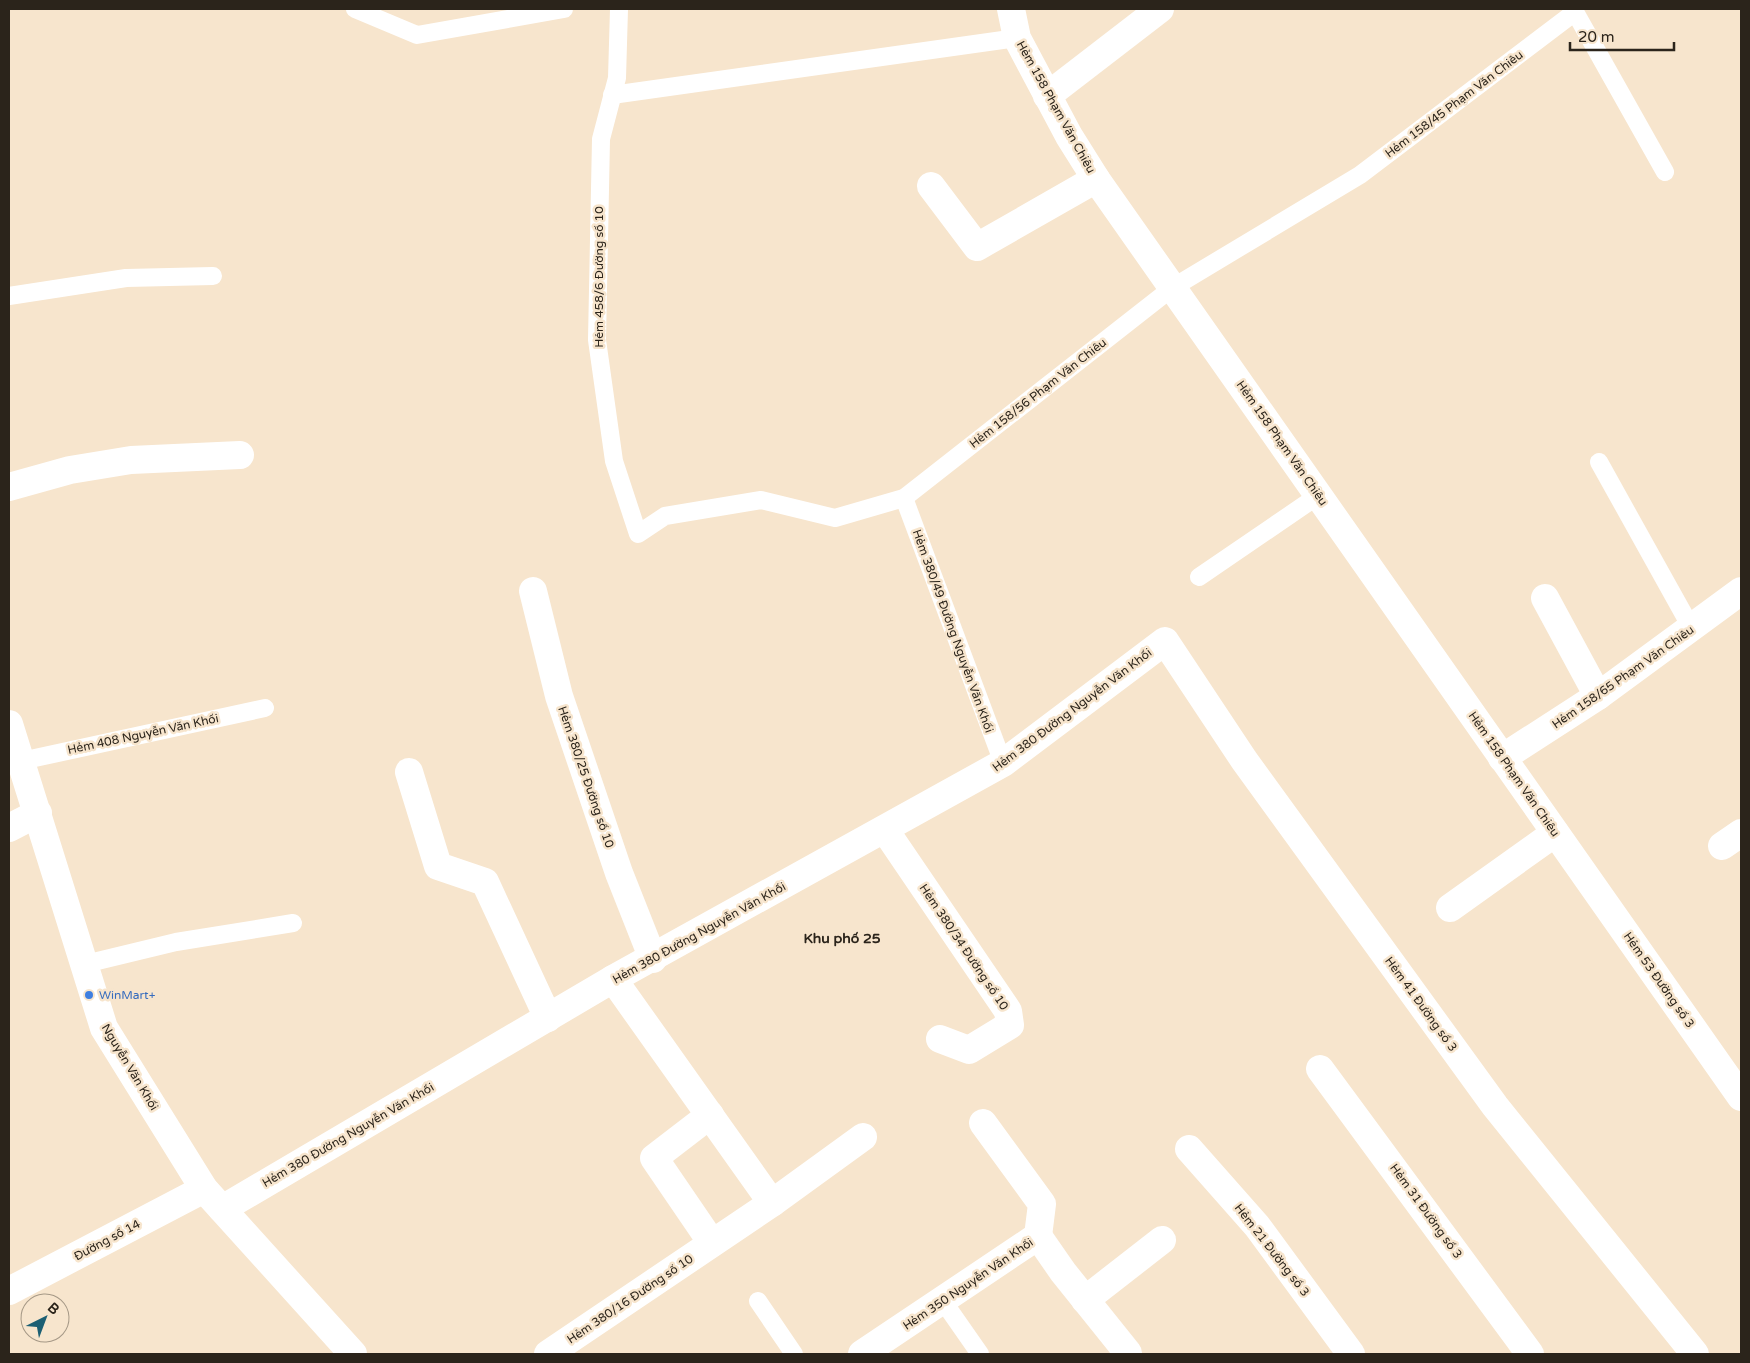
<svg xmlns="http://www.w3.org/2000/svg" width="1750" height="1363" viewBox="0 0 1750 1363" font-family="'Varela Round',sans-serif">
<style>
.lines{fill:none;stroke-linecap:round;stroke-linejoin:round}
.lane{stroke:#fff;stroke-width:18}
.street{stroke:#fff;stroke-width:28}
.secondary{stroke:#fff;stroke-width:28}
.shop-dot{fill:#3f7fe0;stroke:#f7e5cd;stroke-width:2}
.labels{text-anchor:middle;stroke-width:5;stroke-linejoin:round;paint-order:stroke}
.street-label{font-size:12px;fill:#2b241b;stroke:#f7e5cd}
.shop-label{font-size:12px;fill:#366cbe;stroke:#f7e5cd;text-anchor:start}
.neighbourhood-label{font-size:14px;font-weight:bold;fill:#2b241b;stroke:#f7e5cd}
</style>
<rect width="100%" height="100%" fill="#f7e5cd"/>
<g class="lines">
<g class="lane">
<path d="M 355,9 L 417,35 L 564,9"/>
<path d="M 619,9 L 617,78 L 601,139 L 597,340 L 614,461 L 638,534 L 665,516 L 761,500 L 835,518 L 904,498 L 1172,288 L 1360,175 L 1575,12 L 1665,172"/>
<path d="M 612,95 L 1017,38"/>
<path d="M 9,296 L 126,278 L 213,276"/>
<path d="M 1599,462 L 1692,629"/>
<path d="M 904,498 L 1003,763"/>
<path d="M 1199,577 L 1319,495"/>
<path d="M 21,761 L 265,708"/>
<path d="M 85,964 L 176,942 L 293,923"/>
<path d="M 758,1301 L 794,1354"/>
<path d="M 943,1301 L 980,1354"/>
</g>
<g class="street">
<path d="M 1011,9 L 1017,38 L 1069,136 L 1096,179 L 1741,1097"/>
<path d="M 1047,96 L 1160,9"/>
<path d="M 931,186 L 977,247 L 1096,179"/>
<path d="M 9,487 L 70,470 L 131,460 L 240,455"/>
<path d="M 533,591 L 559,696 L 619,873 L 653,959"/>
<path d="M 1545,598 L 1598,696"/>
<path d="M 1502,758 L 1598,696 L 1741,591"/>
<path d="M 409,772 L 438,866 L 485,882 L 548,1018"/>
<path d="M 9,828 L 38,813"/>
<path d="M 885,830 L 1008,1011 L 1010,1025 L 969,1050 L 940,1039"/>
<path d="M 1722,846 L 1741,833"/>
<path d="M 1450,908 L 1555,833"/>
<path d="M 1320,1069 L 1530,1354"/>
<path d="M 710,1115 L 654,1158 L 712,1243"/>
<path d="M 1189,1149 L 1257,1226 L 1351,1354"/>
<path d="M 772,1203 L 863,1137"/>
<path d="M 222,1209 L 613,979 L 1003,763 L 1165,641 L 1244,760 L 1495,1106 L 1695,1354"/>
<path d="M 1038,1236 L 1063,1272 L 1128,1353"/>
<path d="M 9,1291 L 204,1189"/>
<path d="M 1085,1300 L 1162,1240"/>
<path d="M 548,1354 L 772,1203 L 613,979"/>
<path d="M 862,1354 L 1038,1236 L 1042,1204 L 983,1123"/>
</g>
<path class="secondary" d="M 9,724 L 104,1028 L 204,1189 L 353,1354"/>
</g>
<circle class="shop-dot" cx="89" cy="995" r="5"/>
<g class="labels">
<g class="street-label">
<text transform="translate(1454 104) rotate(-37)" y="4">Hẻm 158/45 Phạm Văn Chiêu</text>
<text transform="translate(1056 107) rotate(61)" y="4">Hẻm 158 Phạm Văn Chiêu</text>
<text transform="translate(599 277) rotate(-90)" y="4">Hẻm 458/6 Đường số 10</text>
<text transform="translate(1038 393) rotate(-38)" y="4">Hẻm 158/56 Phạm Văn Chiêu</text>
<text transform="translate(1282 443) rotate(55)" y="4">Hẻm 158 Phạm Văn Chiêu</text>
<text transform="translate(953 631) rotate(70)" y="4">Hẻm 380/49 Đường Nguyễn Văn Khối</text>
<text transform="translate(1623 677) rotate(-35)" y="4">Hẻm 158/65 Phạm Văn Chiêu</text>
<text transform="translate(1072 710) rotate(-37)" y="4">Hẻm 380 Đường Nguyễn Văn Khối</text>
<text transform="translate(143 734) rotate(-12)" y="4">Hẻm 408 Nguyễn Văn Khối</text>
<text transform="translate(1514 774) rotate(55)" y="4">Hẻm 158 Phạm Văn Chiêu</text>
<text transform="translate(586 777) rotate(71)" y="4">Hẻm 380/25 Đường số 10</text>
<text transform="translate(699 933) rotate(-29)" y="4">Hẻm 380 Đường Nguyễn Văn Khối</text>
<text transform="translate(964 947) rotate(56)" y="4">Hẻm 380/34 Đường số 10</text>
<text transform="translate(1659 980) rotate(55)" y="4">Hẻm 53 Đường số 3</text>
<text transform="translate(1421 1004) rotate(54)" y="4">Hẻm 41 Đường số 3</text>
<text transform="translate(130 1067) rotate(59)" y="4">Nguyễn Văn Khối</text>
<text transform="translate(348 1135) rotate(-30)" y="4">Hẻm 380 Đường Nguyễn Văn Khối</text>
<text transform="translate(1426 1211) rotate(54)" y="4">Hẻm 31 Đường số 3</text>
<text transform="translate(107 1240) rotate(-28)" y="4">Đường số 14</text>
<text transform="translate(1272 1250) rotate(52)" y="4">Hẻm 21 Đường số 3</text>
<text transform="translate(968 1284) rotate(-34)" y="4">Hẻm 350 Nguyễn Văn Khối</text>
<text transform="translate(630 1299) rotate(-34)" y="4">Hẻm 380/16 Đường số 10</text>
</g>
<g class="shop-label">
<text x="99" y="999">WinMart+</text>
</g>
<g class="neighbourhood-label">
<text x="842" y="943">Khu phố 25</text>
</g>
</g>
<rect width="1750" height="1363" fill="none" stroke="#2b241b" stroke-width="20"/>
<g transform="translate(45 1318) rotate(42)"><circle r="24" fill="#f7e5cd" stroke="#a59886"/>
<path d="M0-4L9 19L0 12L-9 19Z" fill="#1c5f73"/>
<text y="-8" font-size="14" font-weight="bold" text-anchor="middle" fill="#2b241b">B</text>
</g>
<path d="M1570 42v8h104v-8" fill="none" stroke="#2b241b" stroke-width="2.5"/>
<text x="1578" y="42" font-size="15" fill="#2b241b" stroke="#f7e5cd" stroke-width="4" paint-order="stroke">20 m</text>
</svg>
